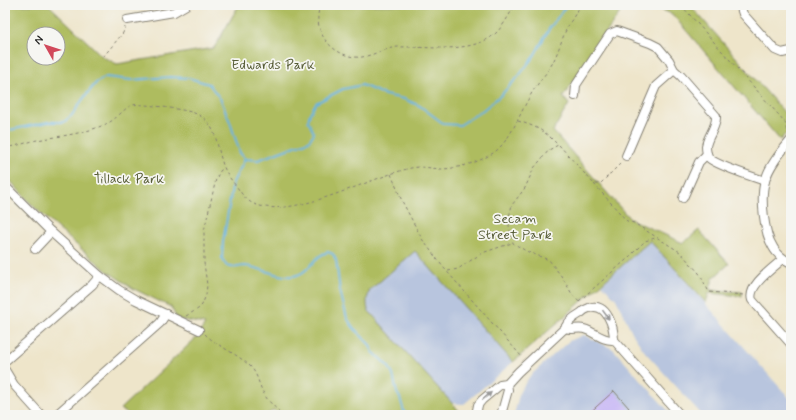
<svg xmlns="http://www.w3.org/2000/svg" width="796" height="420" viewBox="0 0 796 420" font-family="Mynerve,sans-serif">
<style>
.industrial{fill:#b8c5de}
.green{fill:#aebc5e;stroke:#656c3d;fill-rule:evenodd}
.lines{fill:none;stroke-linecap:round;stroke-linejoin:round}
.stream{stroke:#68b4e1;stroke-width:2}
.building{fill:#c7b7f5}
.minor-casing{stroke:#858073;stroke-width:10}
.path{stroke:#858073;stroke-width:1;stroke-dasharray:3 3;stroke-linecap:butt}
.minor{stroke:#fff;stroke-width:8}
.oneway{fill:#999}
.labels{text-anchor:middle;stroke-width:3.5;stroke-linejoin:round;paint-order:stroke}
.park-label{font-size:14px;fill:#565c36;stroke:#f6f6f2}
</style>
<rect width="100%" height="100%" fill="#f6f6f2"/>
<filter id="ink" filterUnits="userSpaceOnUse"><feTurbulence type="fractalNoise" baseFrequency=".025" numOctaves="2"/><feDisplacementMap in="SourceGraphic" scale="8" xChannelSelector="R" yChannelSelector="G"/><feConvolveMatrix kernelMatrix="1 2 1 2 8 2 1 2 1" color-interpolation-filters="sRGB"/></filter>
<filter id="wash" filterUnits="userSpaceOnUse"><feTurbulence type="fractalNoise" baseFrequency=".012" numOctaves="4" result="noise"/><feDisplacementMap in="SourceGraphic" scale="16" xChannelSelector="R" yChannelSelector="G"/><feGaussianBlur stdDeviation="0.9" result="paint"/><feColorMatrix in="noise" values="0 0 0 0 0 0 0 0 0 0 0 0 0 0 0 0 0 1.4 0 .05"/><feComposite in="paint" operator="in"/></filter>
<g filter="url(#wash)">
<rect width="100%" height="100%" fill="#eee5ca"/>
<g class="industrial">
<path d="M 650,241 L 791,400 L 791,415 L 702,415 L 645,352 L 634,336 L 616,299 L 602,284 Z"/>
<path d="M 415,251 L 513,362 L 464,404 L 451,403 L 368,310 L 367,297 L 370,290 Z"/>
<path d="M 584,335 L 613,349 L 672,415 L 514,415 L 520,391 L 530,376 L 569,341 Z"/>
</g>
<g class="green">
<path d="M 5,5 L 49,5 L 103,57 L 117,64 L 214,48 L 239,5 L 625,5 L 563,97 L 569,104 L 553,131 L 630,219 L 683,243 L 699,230 L 729,264 L 713,278 L 710,290 L 742,292 L 742,296 L 709,293 L 706,303 L 650,241 L 513,362 L 415,251 L 370,290 C 367,297 366,302 368,310 L 460,412 L 457,415 L 279,415 L 274,410 L 266,415 L 130,415 L 120,409 L 197,337 L 205,324 L 177,319 L 171,307 L 134,289 L 107,271 L 56,227 L 33,206 L 5,175 ZM 34,34 L 58,34 L 58,58 L 34,58 Z"/>
<path d="M 649,5 L 690,5 L 791,120 L 791,128 L 780,140 L 672,14 Z"/>
</g>
<g class="lines">
<g class="stream">
<path d="M 5,131 L 48,122 L 64,122 L 72,115 L 83,99 L 96,83 L 106,77 L 131,80 L 170,77 L 189,78 L 209,84 L 221,100 L 230,122 L 240,153 L 245,159 L 258,160 L 309,141 L 314,133 L 308,121 L 310,113 L 316,103 L 343,89 L 362,85 L 385,95 L 404,99 L 420,106 L 444,124 L 460,125 L 483,110 L 501,95 L 518,77 L 534,56 L 549,29 L 567,5"/>
<path d="M 245,159 L 233,182 L 223,242 L 222,258 C 223,260 225,264 227,266 C 233,269 239,266 245,266 C 262,267 284,282 300,274 C 311,269 315,255 328,252 L 333,254 L 336,260 L 340,291 L 347,318 L 353,327 L 369,344 L 373,352 L 389,367 L 393,375 L 397,393 L 400,398 L 405,415"/>
</g>
</g>
<g id="blocks">
<path class="building" d="M 614,391 L 629,408 L 621,415 L 587,415 Z"/>
</g>
</g>
<g filter="url(#ink)">
<use href="#blocks" fill-opacity="0" stroke="#858073" stroke-width="1"/>
<g class="lines">
<g class="minor-casing">
<g id="minor">
<path d="M 740,5 L 743,14 L 775,50 L 782,53 L 791,51"/>
<path d="M 127,20 L 174,12 L 186,5"/>
<path d="M 575,96 L 576,85 L 610,34 L 617,31 L 650,43 L 658,47 L 669,60 L 674,70 L 681,76 L 716,116 C 717,127 708,135 706,146 C 706,149 707,155 709,158 C 716,165 753,177 765,181"/>
<path d="M 791,140 C 781,152 769,166 765,181 C 760,198 764,233 773,247 C 777,255 783,259 791,263"/>
<path d="M 626,156 L 656,86 L 674,70"/>
<path d="M 5,186 L 51,232 L 100,276 L 119,290 L 136,300 L 199,330"/>
<path d="M 683,198 L 699,162 L 707,154"/>
<path d="M 35,249 L 51,232"/>
<path d="M 783,259 C 773,268 747,286 752,300 L 791,344"/>
<path d="M 565,328 C 571,331 577,327 584,329 C 595,332 602,341 614,340"/>
<path d="M 5,361 L 92,285 L 100,276"/>
<path d="M 5,370 L 14,385 L 41,415"/>
<path d="M 56,415 L 160,323 L 166,314"/>
<path d="M 478,415 L 477,410 L 478,405 L 482,400 L 500,385 L 507,384 L 518,372 L 565,328 C 568,321 574,317 581,313 C 583,311 586,309 589,308 C 607,301 614,328 614,340 L 680,415"/>
<path d="M 501,415 L 508,390 L 507,384"/>
</g>
</g>
<g class="path">
<path d="M 320,5 C 318,12 317,19 319,26 C 323,45 343,59 362,57 C 374,55 386,48 398,47 C 427,46 472,55 496,33 C 504,25 509,15 515,5"/>
<path d="M 681,5 L 785,122 L 787,133"/>
<path d="M 103,57 L 123,33 L 125,27"/>
<path d="M 518,121 C 537,127 544,130 558,145 L 549,150 L 534,168 L 525,188 L 512,205 L 508,221 L 513,243 L 526,251 L 549,260 L 562,277 L 572,294 L 580,303"/>
<path d="M 559,145 L 594,184 L 600,184 L 621,163"/>
<path d="M 5,147 C 16,147 27,142 37,140 C 60,136 84,134 106,124 C 116,120 124,108 132,105 C 139,103 179,109 187,111 C 217,117 215,141 223,165 C 226,173 231,180 237,187 C 241,193 246,200 252,203 C 289,222 370,177 411,168 C 421,166 430,168 440,169 C 458,169 481,162 496,151 C 512,137 519,115 529,98 C 535,86 545,76 552,64 C 558,53 561,41 566,30 C 570,22 576,13 581,5"/>
<path d="M 391,174 L 402,201 L 422,239 L 443,267 L 522,357"/>
<path d="M 594,184 L 627,221 L 634,223 L 680,252 L 699,273 L 709,292 L 744,295"/>
<path d="M 448,271 L 458,269 L 482,253 L 512,243"/>
<path d="M 579,301 L 626,260 L 645,241 L 655,238"/>
<path d="M 186,316 L 198,309 L 202,305 L 206,295 L 207,285 L 204,263 L 204,231 L 216,179 L 220,171 L 224,168"/>
<path d="M 205,334 C 218,347 237,353 251,367 C 258,375 258,383 263,392 C 267,401 276,408 283,415"/>
</g>
<use href="#minor" class="minor"/>
</g>
<defs><path id="oneway-solid" d="M-6-.8H1V-3.2L6.5 0L1 3.2V.8H-6Z"/></defs>
<g class="oneway">
<use href="#oneway-solid" transform="translate(606 315) rotate(54)"/>
<use href="#oneway-solid" transform="translate(487 396) rotate(-40)"/>
</g>
</g>
<g class="labels">
<g class="park-label">
<text x="273" y="69">Edwards Park</text>
<text x="129" y="183">Tillack Park</text>
<text x="515" y="223">Secam<tspan x="515" dy="16">Street Park</tspan></text>
</g>
</g>
<rect width="796" height="420" fill="none" stroke="#f6f6f2" stroke-width="20"/>
<g transform="translate(46 46) rotate(309)"><circle r="19" fill="#f6f6f2" stroke="#9f9f9c"/>
<path d="M0-3L7 15L0 10L-7 15Z" fill="#d1495b"/>
<text y="-6" font-size="11" font-weight="bold" text-anchor="middle" fill="#1c1c1c">N</text>
</g>
</svg>
